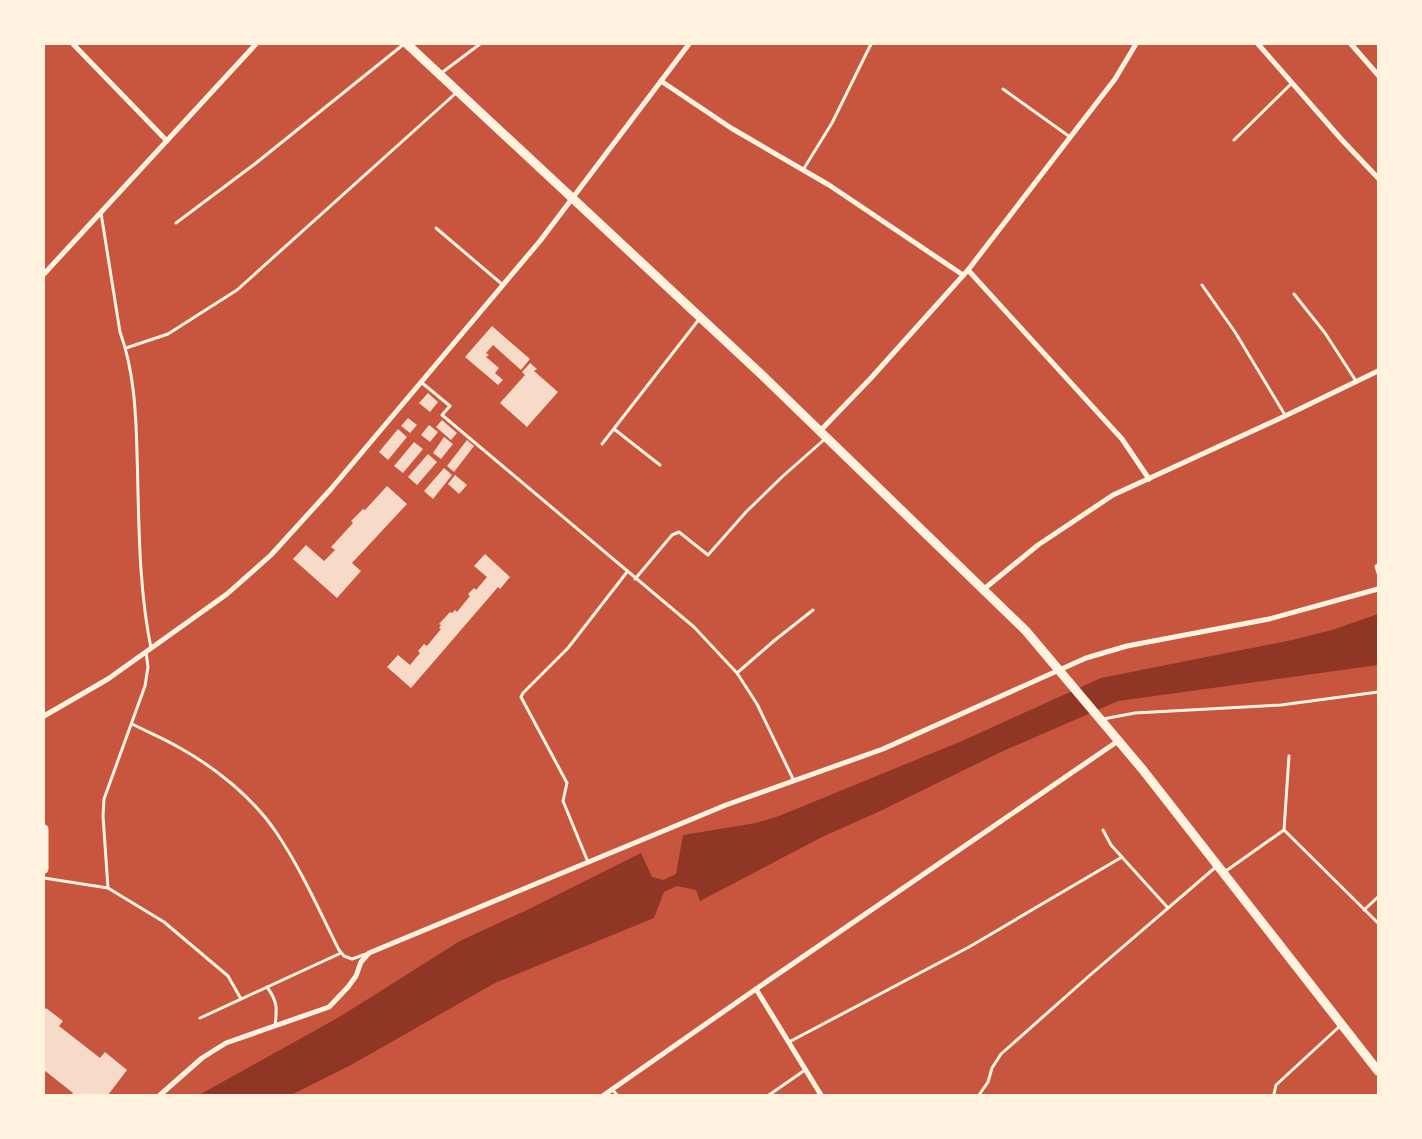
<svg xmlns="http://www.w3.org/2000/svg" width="1422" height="1139" viewBox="0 0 1422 1139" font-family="Lato,sans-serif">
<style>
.water{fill:#8f3625}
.building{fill:#f7dbc8}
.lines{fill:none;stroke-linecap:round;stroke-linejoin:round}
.service{stroke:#fff3e0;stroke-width:3}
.minor{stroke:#fff3e0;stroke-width:5}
.tertiary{stroke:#fff3e0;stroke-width:9}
</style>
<rect width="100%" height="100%" fill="#c8553d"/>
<path class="water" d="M 1378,614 L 1378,665 L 1118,701 L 1001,752 L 878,812 L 822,837 L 700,901 L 696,890 L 677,886 L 664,892 L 654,918 L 495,983 L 351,1065 L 291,1095 L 199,1095 L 341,1016 L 460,941 L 527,910 L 641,853 L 652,877 L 663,880 L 676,874 L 683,835 L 756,823 L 779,816 L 962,741 L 1101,678 L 1292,640 L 1332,630 Z"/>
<g class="building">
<path d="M 492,326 L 530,359 L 521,370 L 493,345 L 486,353 L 489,355 L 486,357 L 499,368 L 495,373 L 503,380 L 498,385 L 465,357 Z"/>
<path d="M 530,363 L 537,369 L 534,371 L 558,392 L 527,427 L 500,403 L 525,375 L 522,372 Z"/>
<path d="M 428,393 L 438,402 L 430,412 L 419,403 Z"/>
<path d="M 408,418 L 417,425 L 410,433 L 401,426 Z"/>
<path d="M 442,420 L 457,433 L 451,440 L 436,427 Z"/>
<path d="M 429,425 L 438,432 L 430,442 L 421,435 Z"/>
<path d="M 398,429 L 407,437 L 388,460 L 379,452 Z"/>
<path d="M 444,437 L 453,444 L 441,459 L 433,453 Z"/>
<path d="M 467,440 L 474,446 L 454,472 L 447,466 Z"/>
<path d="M 414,442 L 423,449 L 403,473 L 394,466 Z"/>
<path d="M 428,454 L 437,462 L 417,485 L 408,477 Z"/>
<path d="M 444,468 L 452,475 L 433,499 L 424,491 Z"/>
<path d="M 455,475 L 467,485 L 459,494 L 448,484 Z"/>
<path d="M 387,486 L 407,504 L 352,563 L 361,571 L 337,598 L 293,559 L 306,545 L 324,561 L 335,550 L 331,547 L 353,523 L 351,521 L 363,509 L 365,510 Z"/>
<path d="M 485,554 L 510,577 L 500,589 L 498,587 L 411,688 L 387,667 L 398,655 L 410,665 L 420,653 L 418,651 L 424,644 L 427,646 L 441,629 L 439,628 L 441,625 L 439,624 L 450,612 L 452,613 L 455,610 L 457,612 L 470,596 L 468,594 L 474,588 L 476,590 L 487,577 L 474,566 Z"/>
<path d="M 46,1008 L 63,1021 L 59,1026 L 100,1058 L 105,1052 L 127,1070 L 108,1095 L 72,1095 L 73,1093 L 44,1070 L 44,1011 Z"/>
</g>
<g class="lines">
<g class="service">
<path d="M 440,74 L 480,44"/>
<path d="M 1003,89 L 1070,137"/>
<path d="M 1234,140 L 1292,83"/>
<path d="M 803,170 L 832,123 L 871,44"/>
<path d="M 101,213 L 120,332 C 134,370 136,413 137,453 C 139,517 138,584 151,648"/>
<path d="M 176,223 L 256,163 L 404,44"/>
<path d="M 436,228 L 503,285"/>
<path d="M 1202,285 L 1235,332 L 1285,415"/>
<path d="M 1294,294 L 1325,333 L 1356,381"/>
<path d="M 126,348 L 168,334 L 237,290 L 456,93"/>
<path d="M 421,382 L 450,406 L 442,415 L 694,627 L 737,673 L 757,704 L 794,781"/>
<path d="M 614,429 L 660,465"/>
<path d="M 602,444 L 700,318"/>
<path d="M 1378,565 L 1376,566 L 1378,573"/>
<path d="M 635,579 L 672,535 L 679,532 L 708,555 L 746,512 L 783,476 L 826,438"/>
<path d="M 737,673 L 775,640 L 813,610"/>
<path d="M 1103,719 L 1135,713 L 1281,705 L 1378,692"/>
<path d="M 132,724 C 148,732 165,739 180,748 C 216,768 253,798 276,832 C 301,869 319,910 339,950 L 344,956 L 352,959 L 366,954"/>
<path d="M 1289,756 L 1284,830 L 1378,923"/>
<path d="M 1103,830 L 1111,845 L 1168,908"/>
<path d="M 588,862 L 563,801 L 567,783 L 521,697 L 523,693 L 568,648 L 627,572"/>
<path d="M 1223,873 L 1284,830"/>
<path d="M 44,878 L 108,888 L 164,922 L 228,976 L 241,999"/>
<path d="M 108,888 L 103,816 L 104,799 L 145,686 L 148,667 L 146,652"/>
<path d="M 1364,910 L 1378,897"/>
<path d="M 267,987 C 278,1002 277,1009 275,1026"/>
<path d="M 200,1018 L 341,953"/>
<path d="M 789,1042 L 969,947 L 1122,857"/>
<path d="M 612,1089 L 617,1095"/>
<path d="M 769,1095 L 805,1070"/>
<path d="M 979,1095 L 988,1082 L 992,1068 L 1001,1054 L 1089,976 L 1217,866"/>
<path d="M 1275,1095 L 1274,1094 L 1276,1085 L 1341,1025"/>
</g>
<g class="minor">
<path d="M 73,44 L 167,141"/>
<path d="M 1258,44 L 1342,140 L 1378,178"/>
<path d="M 1351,44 L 1378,75"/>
<path d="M 661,81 L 731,128 L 829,185 L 963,275"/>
<path d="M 968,270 L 1122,439 L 1149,479"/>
<path d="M 44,274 L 256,44"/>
<path d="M 820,431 L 871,378 L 968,270 L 1115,79 L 1136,44"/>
<path d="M 984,589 L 1038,545 L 1113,495 L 1285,416 L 1378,371"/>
<path d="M 44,716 L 108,679 L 227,594 L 271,555 L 331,489 L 540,241 L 689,44"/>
<path d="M 756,989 L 821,1095"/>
<path d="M 160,1095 L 202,1058 L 226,1043 L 329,1007 L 348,987 L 356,976 L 361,962 L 369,953 L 726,805 L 883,749 L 1086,658 L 1127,646 L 1269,619 L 1378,589"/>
<path d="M 604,1095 L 756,989 L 1118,741"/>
</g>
<g class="tertiary">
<path d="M 407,44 L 762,375 L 1026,631 L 1143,770 L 1378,1071"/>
<path d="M 44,829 L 44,869"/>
</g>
</g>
<rect width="1422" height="1139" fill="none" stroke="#fff3e0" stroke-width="90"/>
</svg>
